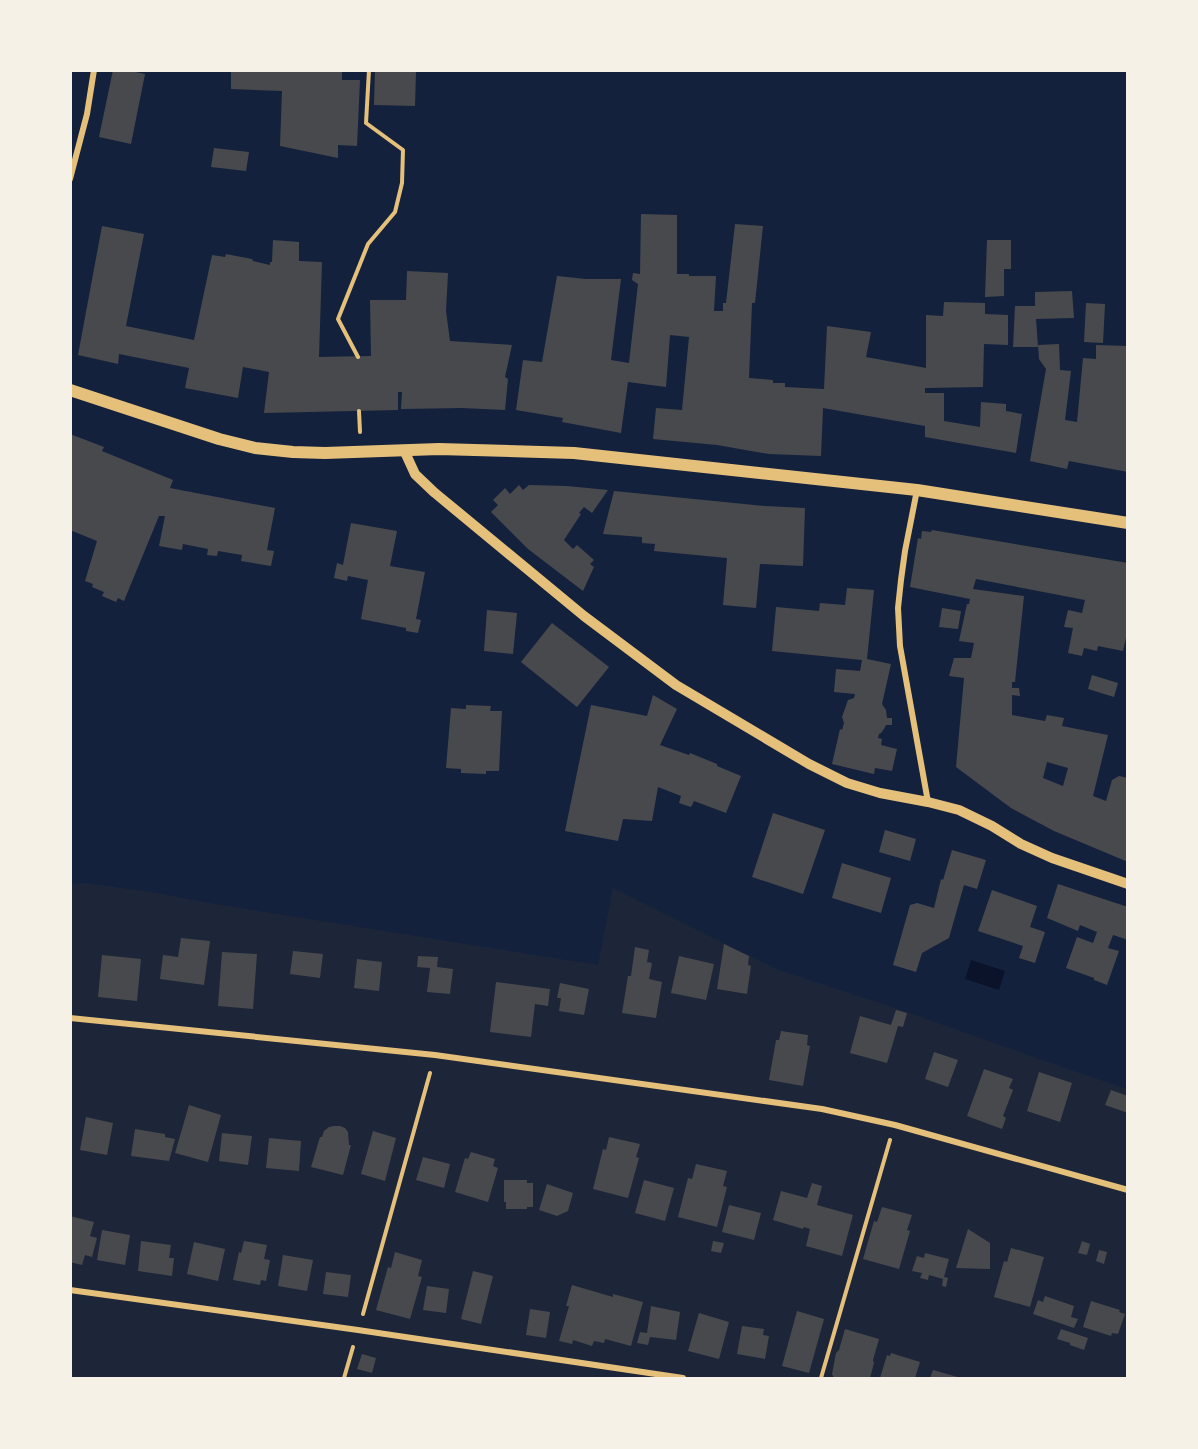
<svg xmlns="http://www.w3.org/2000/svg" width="1198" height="1449" viewBox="0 0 1198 1449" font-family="'Space Grotesk',sans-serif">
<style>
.green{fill:#1d2539}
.water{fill:#0b132b}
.building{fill:#48494c;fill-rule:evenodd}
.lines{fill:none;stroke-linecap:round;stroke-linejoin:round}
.path{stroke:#e5c07b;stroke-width:4}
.minor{stroke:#e5c07b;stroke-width:6}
.tertiary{stroke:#e5c07b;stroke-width:10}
.secondary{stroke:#e5c07b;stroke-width:12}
</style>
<rect width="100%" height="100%" fill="#14213d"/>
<path class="green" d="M 85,883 L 151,892 L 215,904 L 598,965 L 613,888 L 776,969 L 910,1013 L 1036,1058 L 1127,1089 L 1127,1378 L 71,1378 L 70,884 Z"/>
<path class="water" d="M 971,960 L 1005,971 L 999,990 L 965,979 Z"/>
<g class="building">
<path d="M 113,70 L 126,70 L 145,74 L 131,144 L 99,137 Z"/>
<path d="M 231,70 L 342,71 L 342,80 L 360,80 L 357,146 L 338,145 L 338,158 L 280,146 L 282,91 L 231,89 Z"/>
<path d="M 375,70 L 416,72 L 415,106 L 374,105 Z"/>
<path d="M 214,148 L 249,152 L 246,171 L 211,167 Z"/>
<path d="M 641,214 L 677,215 L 677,274 L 689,274 L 689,276 L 716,276 L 714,311 L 723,311 L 723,303 L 726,303 L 735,224 L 763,226 L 755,303 L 752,303 L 749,378 L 773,380 L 773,383 L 785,383 L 785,387 L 824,389 L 827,326 L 871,332 L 866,357 L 926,368 L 926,315 L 943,316 L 944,302 L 985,303 L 985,314 L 1008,315 L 1008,345 L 984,344 L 983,387 L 925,388 L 925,393 L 944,393 L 944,421 L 980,427 L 981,402 L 1006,404 L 1006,411 L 1022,414 L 1016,453 L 925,437 L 925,426 L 823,408 L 821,456 L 769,454 L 717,445 L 653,439 L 656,408 L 682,410 L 689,337 L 670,335 L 666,387 L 628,382 L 621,433 L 562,422 L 563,418 L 516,410 L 523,360 L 542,362 L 557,276 L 586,279 L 621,279 L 611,360 L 629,363 L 638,284 L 632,280 L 633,273 L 640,274 Z"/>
<path d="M 102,226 L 144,234 L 126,326 L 194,340 L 212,255 L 225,257 L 226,254 L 252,259 L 253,261 L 270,265 L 270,262 L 272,262 L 273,240 L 299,242 L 299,261 L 322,262 L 319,357 L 371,356 L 370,300 L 406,300 L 407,271 L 448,273 L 446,311 L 450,341 L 512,345 L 505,377 L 508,379 L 505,410 L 462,408 L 401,409 L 402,392 L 398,392 L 398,410 L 264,413 L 269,372 L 243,367 L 238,398 L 185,388 L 189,368 L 119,354 L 118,364 L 78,355 Z"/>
<path d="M 987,240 L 1011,240 L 1011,269 L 1004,269 L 1004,296 L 985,297 Z"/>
<path d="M 1072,291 L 1074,318 L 1036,319 L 1038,347 L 1013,347 L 1015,306 L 1035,306 L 1035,292 Z"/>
<path d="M 1086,303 L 1105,304 L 1103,343 L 1084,342 Z"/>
<path d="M 1059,344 L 1060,370 L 1071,371 L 1065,420 L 1077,422 L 1083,358 L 1096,359 L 1096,345 L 1128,346 L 1128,472 L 1069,461 L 1067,469 L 1030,461 L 1046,369 L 1039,359 L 1038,345 Z"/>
<path d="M 70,434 L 104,447 L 102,451 L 173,480 L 170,488 L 275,508 L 267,550 L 274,551 L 271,566 L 241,561 L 242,555 L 218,551 L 217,556 L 207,555 L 208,549 L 183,544 L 182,550 L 159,546 L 165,516 L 159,516 L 124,601 L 118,598 L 116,602 L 102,596 L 104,592 L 92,587 L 93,584 L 85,581 L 97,541 L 70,530 Z"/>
<path d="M 519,485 L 523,490 L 529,485 L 567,486 L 608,490 L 592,513 L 584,507 L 579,513 L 581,514 L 564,540 L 573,549 L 577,545 L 594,560 L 590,564 L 594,567 L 583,591 L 528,549 L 491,512 L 498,505 L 493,500 L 505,488 L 510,494 Z"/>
<path d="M 614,491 L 765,506 L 805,508 L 803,566 L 760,564 L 756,608 L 723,605 L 727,558 L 654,551 L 655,544 L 642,543 L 642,537 L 603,534 Z"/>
<path d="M 351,523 L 397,531 L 390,566 L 425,572 L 416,619 L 421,620 L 418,633 L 406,631 L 406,628 L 361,619 L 368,580 L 348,576 L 347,581 L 334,578 L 337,563 L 343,565 Z"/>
<path d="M 932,530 L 1128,563 L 1128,639 L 1126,638 L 1123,651 L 1098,646 L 1097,651 L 1084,648 L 1082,656 L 1068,653 L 1073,628 L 1064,627 L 1068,610 L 1082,613 L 1085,600 L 976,579 L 973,589 L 1024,596 L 1015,682 L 1012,682 L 1012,688 L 1019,688 L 1020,696 L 1012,695 L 1012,715 L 1045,721 L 1047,715 L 1064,718 L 1062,726 L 1108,735 L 1093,796 L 1106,801 L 1112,780 L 1119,776 L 1128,778 L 1128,862 L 1054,831 L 1011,808 L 956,767 L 964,678 L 949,676 L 954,658 L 971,658 L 974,643 L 959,641 L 967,604 L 969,604 L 970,599 L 910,587 L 918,538 L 921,539 L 922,531 L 931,532 ZM 1047,762 L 1068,768 L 1063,786 L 1043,778 Z"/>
<path d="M 847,588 L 874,590 L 867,659 L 891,664 L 882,704 L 886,710 L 887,718 L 892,718 L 892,725 L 886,725 L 884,729 L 881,733 L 879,734 L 878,738 L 882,739 L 881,745 L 897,749 L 892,771 L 875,768 L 874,774 L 832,764 L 840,729 L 842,730 L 844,723 L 842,717 L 848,700 L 854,698 L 855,694 L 834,692 L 836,669 L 860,671 L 862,660 L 772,651 L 776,607 L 819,611 L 820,603 L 845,605 Z"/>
<path d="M 942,608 L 961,611 L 958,629 L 939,627 Z"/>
<path d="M 487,610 L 517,613 L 513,654 L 484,651 Z"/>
<path d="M 552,623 L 609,667 L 577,707 L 521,662 Z"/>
<path d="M 1092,675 L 1118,683 L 1114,697 L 1088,689 Z"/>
<path d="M 653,695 L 677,709 L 660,745 L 689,755 L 690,753 L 717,764 L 717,766 L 741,776 L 726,813 L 694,801 L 691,807 L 679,803 L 681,796 L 658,787 L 652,821 L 623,819 L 618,841 L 565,831 L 591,705 L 647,716 Z"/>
<path d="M 466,705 L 491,706 L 490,711 L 502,711 L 499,771 L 486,771 L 486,774 L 461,773 L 461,769 L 446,768 L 451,708 L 466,709 Z"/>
<path d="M 773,813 L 825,830 L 803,894 L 752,877 Z"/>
<path d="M 885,830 L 916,839 L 910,861 L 879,852 Z"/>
<path d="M 952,850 L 986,860 L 977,889 L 964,885 L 949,938 L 922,953 L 916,972 L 893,965 L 910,905 L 917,903 L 934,908 L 941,879 L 943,880 Z"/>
<path d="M 842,863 L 891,878 L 881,913 L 832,898 Z"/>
<path d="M 1058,884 L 1128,907 L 1128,940 L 1113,935 L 1108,948 L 1119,951 L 1107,985 L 1094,980 L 1094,978 L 1066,968 L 1077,937 L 1093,943 L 1097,932 L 1080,925 L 1078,931 L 1047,918 Z"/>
<path d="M 992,890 L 1037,906 L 1030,927 L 1045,932 L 1035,963 L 1019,958 L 1023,946 L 978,931 Z"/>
<path d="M 181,938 L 210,941 L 204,985 L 160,979 L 163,955 L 178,957 Z"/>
<path d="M 724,944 L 749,956 L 748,965 L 751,966 L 747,994 L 717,989 Z"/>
<path d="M 635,947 L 649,950 L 647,962 L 652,963 L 649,979 L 662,982 L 656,1018 L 622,1013 L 628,976 L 631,976 Z"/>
<path d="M 293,951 L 323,954 L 320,978 L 290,974 Z"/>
<path d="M 222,952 L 257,954 L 253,1009 L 218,1006 Z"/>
<path d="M 102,955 L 141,959 L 137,1001 L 98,997 Z"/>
<path d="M 418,956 L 438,957 L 437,967 L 453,969 L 450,994 L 427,992 L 430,968 L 417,967 Z"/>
<path d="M 679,956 L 714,964 L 706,1000 L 671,993 Z"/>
<path d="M 357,959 L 382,962 L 379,991 L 354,988 Z"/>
<path d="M 496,982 L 550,989 L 548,1006 L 535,1004 L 531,1037 L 490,1032 Z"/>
<path d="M 560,983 L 589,989 L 584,1015 L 559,1011 L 561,998 L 557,998 Z"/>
<path d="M 896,1010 L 907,1013 L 903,1027 L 898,1026 L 887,1063 L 850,1053 L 860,1016 L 891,1025 Z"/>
<path d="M 781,1031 L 808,1035 L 807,1045 L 810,1046 L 803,1086 L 769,1080 L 776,1040 L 779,1040 Z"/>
<path d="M 934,1052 L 958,1060 L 948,1087 L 925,1079 Z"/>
<path d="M 984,1069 L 1013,1079 L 1009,1088 L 1013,1090 L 1003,1116 L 1006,1118 L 1002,1129 L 967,1116 Z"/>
<path d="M 1039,1072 L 1072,1083 L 1060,1122 L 1027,1111 Z"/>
<path d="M 1111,1090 L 1128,1096 L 1128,1113 L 1105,1105 Z"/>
<path d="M 189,1105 L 221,1115 L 208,1162 L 175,1153 Z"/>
<path d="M 86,1117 L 113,1123 L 107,1155 L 80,1150 Z"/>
<path d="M 334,1126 L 340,1126 L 345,1128 L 348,1132 L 349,1145 L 351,1145 L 343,1175 L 311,1167 L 320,1137 L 322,1137 L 324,1131 L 329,1127 Z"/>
<path d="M 135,1129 L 165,1134 L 165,1137 L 175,1139 L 169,1161 L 131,1156 Z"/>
<path d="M 373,1131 L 396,1138 L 385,1181 L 361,1174 Z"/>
<path d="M 222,1133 L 252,1136 L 248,1165 L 219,1161 Z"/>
<path d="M 609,1137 L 640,1144 L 636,1157 L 639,1158 L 628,1198 L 593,1189 L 603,1149 L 606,1150 Z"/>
<path d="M 269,1138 L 301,1141 L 299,1171 L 266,1168 Z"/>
<path d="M 471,1152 L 495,1159 L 493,1166 L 498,1168 L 488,1202 L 455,1192 L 465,1158 L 468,1159 Z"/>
<path d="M 423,1157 L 450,1164 L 444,1188 L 416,1180 Z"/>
<path d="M 696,1164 L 727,1171 L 723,1186 L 727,1187 L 717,1227 L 678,1217 L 688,1178 L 692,1179 Z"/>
<path d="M 504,1180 L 527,1180 L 527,1183 L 533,1183 L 533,1207 L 527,1207 L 527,1209 L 506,1209 L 506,1202 L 504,1202 Z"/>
<path d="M 644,1180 L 674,1188 L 665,1221 L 635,1213 Z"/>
<path d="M 812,1183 L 822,1186 L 817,1205 L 853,1215 L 842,1256 L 806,1246 L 810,1229 L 804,1227 L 803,1229 L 773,1220 L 781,1191 L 807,1198 Z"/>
<path d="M 547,1184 L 573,1193 L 568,1211 L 557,1216 L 539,1210 Z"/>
<path d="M 729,1205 L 761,1213 L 754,1240 L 722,1232 Z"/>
<path d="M 882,1207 L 912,1215 L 907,1230 L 910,1231 L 899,1269 L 863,1259 L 874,1221 L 877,1222 Z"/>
<path d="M 70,1216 L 94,1222 L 90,1236 L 97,1238 L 92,1257 L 85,1255 L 82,1265 L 70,1262 Z"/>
<path d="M 968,1229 L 990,1243 L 990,1269 L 956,1268 Z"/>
<path d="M 102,1230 L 130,1235 L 125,1265 L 97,1260 Z"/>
<path d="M 141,1241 L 171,1245 L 169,1258 L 174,1258 L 172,1276 L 138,1271 Z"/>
<path d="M 244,1241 L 267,1245 L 264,1259 L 270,1260 L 266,1281 L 261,1280 L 260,1285 L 233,1280 L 239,1252 L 241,1253 Z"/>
<path d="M 713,1241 L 724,1243 L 721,1253 L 711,1251 Z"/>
<path d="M 1082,1241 L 1090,1244 L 1087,1255 L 1078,1253 Z"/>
<path d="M 194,1242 L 225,1249 L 218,1281 L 187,1274 Z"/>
<path d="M 1011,1248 L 1044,1257 L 1030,1307 L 994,1297 L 1004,1261 L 1007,1262 Z"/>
<path d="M 1099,1250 L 1107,1252 L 1104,1264 L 1096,1261 Z"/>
<path d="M 395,1252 L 422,1260 L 418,1276 L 422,1277 L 410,1319 L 376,1310 L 388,1267 L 391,1268 Z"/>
<path d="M 925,1253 L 949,1259 L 944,1277 L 948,1278 L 946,1287 L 942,1286 L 943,1279 L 929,1275 L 928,1280 L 920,1278 L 922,1273 L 912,1271 L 917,1256 L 924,1258 Z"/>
<path d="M 283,1255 L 313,1260 L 307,1291 L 278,1286 Z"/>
<path d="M 473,1271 L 493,1276 L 481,1324 L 461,1319 Z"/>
<path d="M 326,1272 L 351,1275 L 348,1297 L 323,1294 Z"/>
<path d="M 572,1285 L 613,1297 L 613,1294 L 643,1302 L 631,1346 L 605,1339 L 604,1343 L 594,1341 L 592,1346 L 573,1340 L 572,1344 L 559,1341 L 569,1306 L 566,1306 Z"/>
<path d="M 427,1286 L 449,1289 L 446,1313 L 423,1310 Z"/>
<path d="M 1045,1296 L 1074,1306 L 1071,1317 L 1078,1319 L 1074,1328 L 1033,1314 L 1038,1300 L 1043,1302 Z"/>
<path d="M 1091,1301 L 1120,1310 L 1119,1312 L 1125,1314 L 1118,1334 L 1112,1333 L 1111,1336 L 1083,1327 Z"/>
<path d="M 651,1306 L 680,1312 L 676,1340 L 650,1337 L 648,1345 L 637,1343 L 640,1332 L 647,1333 Z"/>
<path d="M 530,1309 L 550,1312 L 546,1338 L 526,1335 Z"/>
<path d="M 797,1311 L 824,1319 L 809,1373 L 782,1366 Z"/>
<path d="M 699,1313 L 729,1322 L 719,1359 L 688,1351 Z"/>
<path d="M 742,1326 L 764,1329 L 763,1335 L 769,1336 L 765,1359 L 737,1354 Z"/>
<path d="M 845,1329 L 879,1339 L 873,1360 L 874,1363 L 870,1378 L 834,1378 L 832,1374 L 836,1353 L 839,1350 Z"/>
<path d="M 1061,1329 L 1088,1338 L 1084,1350 L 1070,1345 L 1070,1343 L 1057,1339 Z"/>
<path d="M 891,1353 L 920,1362 L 915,1378 L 880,1378 L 887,1355 L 890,1356 Z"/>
<path d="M 362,1354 L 376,1358 L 372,1373 L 357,1369 Z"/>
<path d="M 933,1370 L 961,1378 L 930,1378 Z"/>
</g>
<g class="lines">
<g class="path">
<path d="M 358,357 L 338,319 L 368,244 L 395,212 L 402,183 L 403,150 L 366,123 L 369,70"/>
<path d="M 359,411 L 360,432"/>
<path d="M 363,1314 L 430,1073"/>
<path d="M 344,1378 L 353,1347"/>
<path d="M 821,1378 L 890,1140"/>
</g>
<g class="minor">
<path d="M 70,179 L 87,114 L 94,70"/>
<path d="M 917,490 L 905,551 L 901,580 L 898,608 L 900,646 L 928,802"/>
<path d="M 70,1018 L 435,1055 L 822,1109 L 895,1125 L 1128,1190"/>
<path d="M 70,1290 L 358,1330 L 683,1378"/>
</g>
<path class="tertiary" d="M 404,450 L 415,474 L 435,493 L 584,616 L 676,685 L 809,764 L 847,783 L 880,793 L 928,802 L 959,810 L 992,826 L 1021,844 L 1052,858 L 1128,884"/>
<path class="secondary" d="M 70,390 L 219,439 L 255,448 L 293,452 L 325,453 L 439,449 L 574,453 L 917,490 L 1128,523"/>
</g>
<rect width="1198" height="1449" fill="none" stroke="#f6f1e7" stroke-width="144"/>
</svg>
